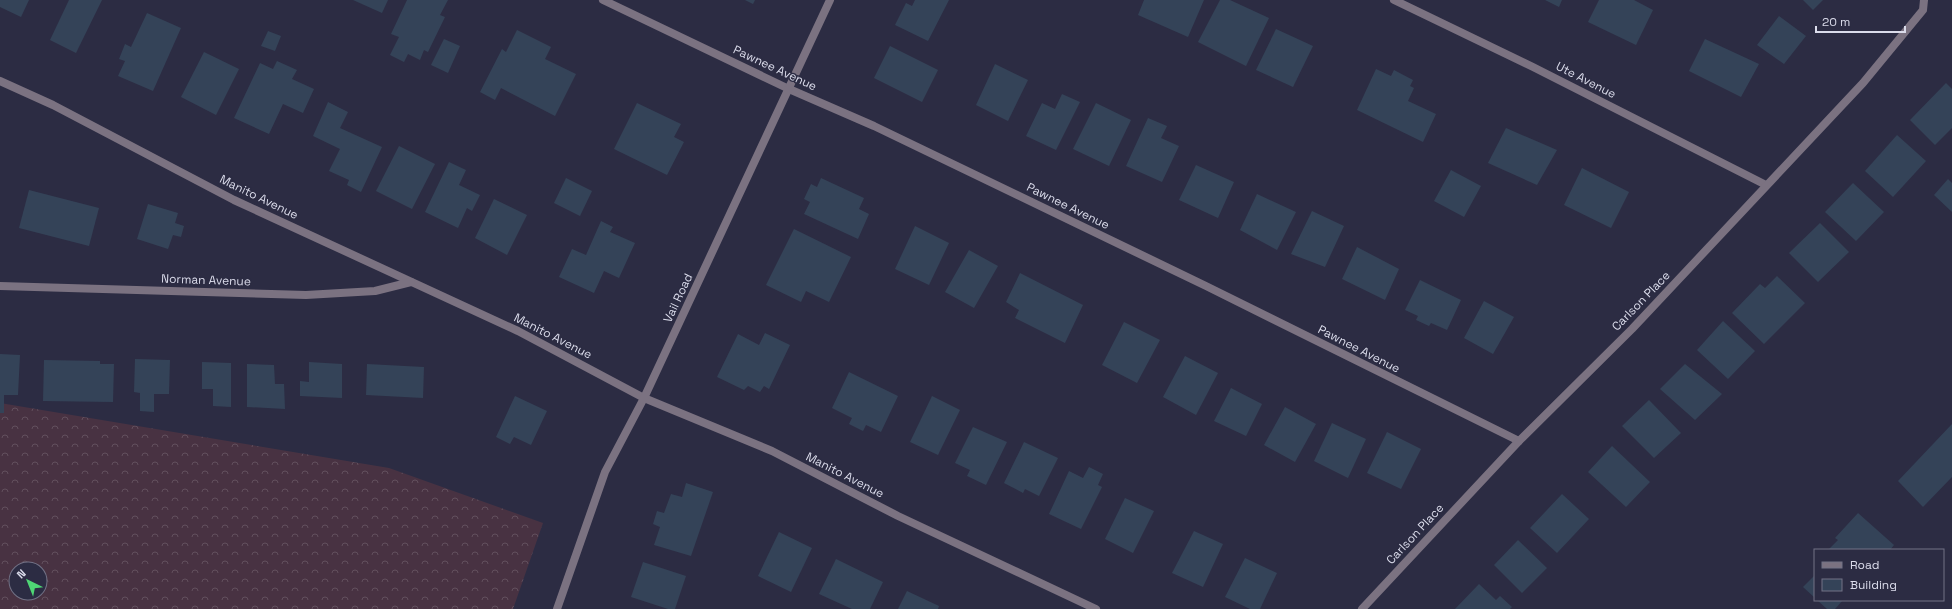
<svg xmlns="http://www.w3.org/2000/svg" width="1952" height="609" viewBox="0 0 1952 609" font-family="'Space Grotesk',sans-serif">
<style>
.forest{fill:url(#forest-crowns);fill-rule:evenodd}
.building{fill:#344358}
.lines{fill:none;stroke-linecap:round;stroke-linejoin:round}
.minor{stroke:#7b7281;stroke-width:8}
.tertiary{stroke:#7b7281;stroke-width:8}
.labels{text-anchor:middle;stroke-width:3;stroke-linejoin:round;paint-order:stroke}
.street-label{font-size:12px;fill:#dbdceb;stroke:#2c2c43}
</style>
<defs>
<pattern id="forest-crowns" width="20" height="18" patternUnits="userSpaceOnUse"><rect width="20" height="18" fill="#483242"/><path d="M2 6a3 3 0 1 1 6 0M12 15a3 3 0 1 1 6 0" fill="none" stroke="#624f5d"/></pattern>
</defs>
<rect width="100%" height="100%" fill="#2c2c43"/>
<path class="forest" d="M 0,403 L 389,468 L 543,523 L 513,609 L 0,609 ZM 16,569 L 40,569 L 40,593 L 16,593 Z"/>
<g class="building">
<path d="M 0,0 L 29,0 L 21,17 L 0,7 Z"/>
<path d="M 69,0 L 102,0 L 76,53 L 50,40 Z"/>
<path d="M 353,0 L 388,0 L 382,13 Z"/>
<path d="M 407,0 L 448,0 L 440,15 L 445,17 L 428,52 L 424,50 L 420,60 L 408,54 L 404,62 L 390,55 L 399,37 L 391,34 Z"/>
<path d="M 745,0 L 755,0 L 753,4 Z"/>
<path d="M 915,0 L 949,0 L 928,41 L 895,25 L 906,3 L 912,6 Z"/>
<path d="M 1144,0 L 1204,0 L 1188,37 L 1138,15 Z"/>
<path d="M 1220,0 L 1230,0 L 1269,18 L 1246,66 L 1198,42 Z"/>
<path d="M 1545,0 L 1562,0 L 1559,7 Z"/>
<path d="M 1599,0 L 1634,0 L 1653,10 L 1636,45 L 1588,22 Z"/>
<path d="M 1803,0 L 1823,0 L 1813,10 Z"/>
<path d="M 147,13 L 181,28 L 153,91 L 118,76 L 125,61 L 119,59 L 125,44 L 131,47 Z"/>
<path d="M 1779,16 L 1806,36 L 1784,64 L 1757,45 Z"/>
<path d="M 1276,29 L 1313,46 L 1293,87 L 1256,70 Z"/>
<path d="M 517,30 L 551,47 L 545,59 L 576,74 L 555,116 L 501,88 L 495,100 L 480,92 L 502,49 L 506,52 Z"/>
<path d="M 268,31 L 281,36 L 275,51 L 261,46 Z"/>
<path d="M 444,39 L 460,46 L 448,73 L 431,65 Z"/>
<path d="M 1705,39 L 1759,64 L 1741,97 L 1689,71 Z"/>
<path d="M 890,46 L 938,70 L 922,102 L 874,78 Z"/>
<path d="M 204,52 L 239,69 L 216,115 L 181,97 Z"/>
<path d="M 277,61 L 297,70 L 292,79 L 314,89 L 303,113 L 283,104 L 269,134 L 234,118 L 260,63 L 273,69 Z"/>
<path d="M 995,64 L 1028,80 L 1008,121 L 976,105 Z"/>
<path d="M 1376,69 L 1391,76 L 1394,70 L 1413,80 L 1410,86 L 1414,88 L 1408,101 L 1436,114 L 1423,142 L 1357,110 Z"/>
<path d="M 1946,83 L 1952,89 L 1952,128 L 1935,145 L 1910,120 Z"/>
<path d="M 1062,94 L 1080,102 L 1056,150 L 1026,136 L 1042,103 L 1055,109 Z"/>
<path d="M 328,102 L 348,112 L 340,128 L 382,147 L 361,192 L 347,185 L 349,180 L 329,171 L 340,149 L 313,136 Z"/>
<path d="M 637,103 L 681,124 L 674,137 L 684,142 L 667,175 L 614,149 Z"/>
<path d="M 1096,103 L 1131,120 L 1109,166 L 1073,149 Z"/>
<path d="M 1148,118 L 1167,126 L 1161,138 L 1179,146 L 1162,182 L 1126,166 Z"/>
<path d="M 1506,128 L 1557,150 L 1537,185 L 1488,163 Z"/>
<path d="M 1897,135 L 1926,161 L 1893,197 L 1865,171 Z"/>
<path d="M 399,146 L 435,164 L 412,209 L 376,191 Z"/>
<path d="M 449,162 L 466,170 L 459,185 L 480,195 L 472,211 L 467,208 L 458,228 L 425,212 Z"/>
<path d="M 1196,165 L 1234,182 L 1218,218 L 1179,200 Z"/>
<path d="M 1582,168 L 1629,192 L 1611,228 L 1564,205 Z"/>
<path d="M 1451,170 L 1481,186 L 1464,217 L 1434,201 Z"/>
<path d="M 566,178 L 592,191 L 580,216 L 554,203 Z"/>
<path d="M 821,178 L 864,198 L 859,209 L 869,214 L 858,239 L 804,214 L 810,202 L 804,199 L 811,184 L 817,187 Z"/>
<path d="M 1948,179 L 1952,183 L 1952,212 L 1934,195 Z"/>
<path d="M 1853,183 L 1884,212 L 1856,241 L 1825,212 Z"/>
<path d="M 29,190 L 99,208 L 89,246 L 19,228 Z"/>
<path d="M 1257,194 L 1296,212 L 1277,250 L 1240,230 Z"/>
<path d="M 494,199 L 527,215 L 507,255 L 475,238 Z"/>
<path d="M 148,204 L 178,213 L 175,223 L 184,226 L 181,237 L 173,235 L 168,249 L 137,239 Z"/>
<path d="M 1312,211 L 1344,226 L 1325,267 L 1291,254 Z"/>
<path d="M 601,221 L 613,227 L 610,232 L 635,243 L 619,278 L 604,271 L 594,293 L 559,277 L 572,249 L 586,255 Z"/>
<path d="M 1820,223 L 1849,252 L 1818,282 L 1789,253 Z"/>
<path d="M 915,226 L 949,243 L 929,285 L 895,269 Z"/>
<path d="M 794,229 L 851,257 L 829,302 L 806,291 L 801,302 L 766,285 Z"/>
<path d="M 1357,247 L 1399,269 L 1385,300 L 1342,279 Z"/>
<path d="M 969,250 L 998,266 L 974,308 L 945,292 Z"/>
<path d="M 1020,273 L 1083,305 L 1065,343 L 1015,318 L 1019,310 L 1006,302 Z"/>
<path d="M 1777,276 L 1805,303 L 1764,344 L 1732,313 L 1760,284 L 1765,288 Z"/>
<path d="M 1420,280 L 1461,300 L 1447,330 L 1431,323 L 1429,326 L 1416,320 L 1418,316 L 1405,310 Z"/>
<path d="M 1484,301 L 1514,317 L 1493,354 L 1464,338 Z"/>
<path d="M 1723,321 L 1755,351 L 1728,379 L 1697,350 Z"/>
<path d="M 1124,322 L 1160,340 L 1137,383 L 1102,365 Z"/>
<path d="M 765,333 L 790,345 L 769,389 L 764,386 L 760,392 L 748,386 L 744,390 L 717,377 L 738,334 L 759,345 Z"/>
<path d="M 0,354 L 20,355 L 18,395 L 4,395 L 4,413 L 0,413 Z"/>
<path d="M 1185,356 L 1218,373 L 1196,415 L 1163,397 Z"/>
<path d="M 135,359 L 170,360 L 169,394 L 154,394 L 154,412 L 140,411 L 140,393 L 134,392 Z"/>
<path d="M 44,360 L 100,361 L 100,364 L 114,364 L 113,402 L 43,401 Z"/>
<path d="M 202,362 L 231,363 L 231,407 L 213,406 L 213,389 L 202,389 Z"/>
<path d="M 309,362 L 342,364 L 342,398 L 300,396 L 300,381 L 309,382 Z"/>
<path d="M 247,364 L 274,365 L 275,384 L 284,384 L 285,409 L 247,407 Z"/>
<path d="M 367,364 L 424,367 L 423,398 L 366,395 Z"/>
<path d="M 1685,364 L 1722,394 L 1695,420 L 1660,389 Z"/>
<path d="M 849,372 L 898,396 L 881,432 L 866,425 L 863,431 L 849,424 L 852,418 L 832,408 Z"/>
<path d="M 1231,388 L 1262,404 L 1246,436 L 1214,421 Z"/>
<path d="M 515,396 L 547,411 L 531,445 L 514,437 L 510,444 L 496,437 Z"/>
<path d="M 932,396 L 960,410 L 938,455 L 910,442 Z"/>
<path d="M 1649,400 L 1681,433 L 1654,458 L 1622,426 Z"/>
<path d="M 1285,407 L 1316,424 L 1295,462 L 1264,445 Z"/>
<path d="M 1332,423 L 1366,439 L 1348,478 L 1314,461 Z"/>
<path d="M 1952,424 L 1952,477 L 1923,507 L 1898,481 Z"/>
<path d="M 973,427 L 1007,442 L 986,485 L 967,476 L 970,470 L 955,463 Z"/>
<path d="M 1387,432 L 1421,449 L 1401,489 L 1367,473 Z"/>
<path d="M 1024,442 L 1058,458 L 1039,496 L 1025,489 L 1023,493 L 1004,483 Z"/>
<path d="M 1612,446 L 1650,482 L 1626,507 L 1588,472 Z"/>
<path d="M 1089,467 L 1103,474 L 1098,485 L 1102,487 L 1081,529 L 1049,514 L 1069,471 L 1083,478 Z"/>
<path d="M 686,483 L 713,492 L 691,556 L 654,545 L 660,527 L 653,524 L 657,511 L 664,513 L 671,494 L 682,497 Z"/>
<path d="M 1562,494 L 1589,519 L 1557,553 L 1530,528 Z"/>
<path d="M 1125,498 L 1154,511 L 1133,553 L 1105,539 Z"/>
<path d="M 1858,513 L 1894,545 L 1890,550 L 1828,550 L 1838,540 L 1835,538 Z"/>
<path d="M 1194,531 L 1223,544 L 1203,587 L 1172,573 Z"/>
<path d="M 779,532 L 812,548 L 791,592 L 758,576 Z"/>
<path d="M 1518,540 L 1547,568 L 1522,593 L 1494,565 Z"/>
<path d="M 1245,558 L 1277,573 L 1260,609 L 1250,609 L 1225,597 Z"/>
<path d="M 836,559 L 883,582 L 870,609 L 852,609 L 819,594 Z"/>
<path d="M 643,562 L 686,576 L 675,609 L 668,609 L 631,597 Z"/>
<path d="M 1815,575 L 1815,598 L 1803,587 Z"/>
<path d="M 1479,584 L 1496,600 L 1500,596 L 1512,607 L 1510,609 L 1455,609 Z"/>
<path d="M 907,591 L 939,606 L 938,609 L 898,609 Z"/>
<path d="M 1817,600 L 1843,600 L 1835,609 L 1827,609 Z"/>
</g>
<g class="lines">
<g class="minor">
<path d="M 603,0 L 789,89 L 874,126 L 1206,286 L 1519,441"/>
<path d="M 1394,0 L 1533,67 L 1766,185"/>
<path d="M 0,81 L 53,105 L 234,200 L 518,331 L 644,398 L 772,451 L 898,516 L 1096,609"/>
<path d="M 0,286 L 306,295 L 375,291 L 411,282"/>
<path d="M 1362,609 L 1519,441 L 1632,329 L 1863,83 L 1923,10 L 1924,0"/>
</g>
<path class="tertiary" d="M 557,609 L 605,472 L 644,398 L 830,0"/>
</g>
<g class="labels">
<g class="street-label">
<text transform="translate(775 68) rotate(25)" y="4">Pawnee Avenue</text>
<text transform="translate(1586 80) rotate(27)" y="4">Ute Avenue</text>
<text transform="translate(259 197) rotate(26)" y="4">Manito Avenue</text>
<text transform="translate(1068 206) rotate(26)" y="4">Pawnee Avenue</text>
<text transform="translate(206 280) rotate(2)" y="4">Norman Avenue</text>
<text transform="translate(678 298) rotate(-65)" y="4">Vail Road</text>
<text transform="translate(1641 301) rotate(-46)" y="4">Carlson Place</text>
<text transform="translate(553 336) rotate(27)" y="4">Manito Avenue</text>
<text transform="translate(1359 349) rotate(27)" y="4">Pawnee Avenue</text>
<text transform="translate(845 475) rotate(27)" y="4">Manito Avenue</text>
<text transform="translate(1415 534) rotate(-47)" y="4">Carlson Place</text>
</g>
</g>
<rect x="1814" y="549" width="130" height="52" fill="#2c2c43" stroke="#727286"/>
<rect x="1822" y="562" width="20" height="6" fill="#7b7281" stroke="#727286"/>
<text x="1850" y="569" font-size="12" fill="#dbdceb">Road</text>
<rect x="1822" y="579" width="20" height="12" fill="#344358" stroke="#727286"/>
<text x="1850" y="589" font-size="12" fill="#dbdceb">Building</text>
<g transform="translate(28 581) rotate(317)"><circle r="19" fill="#2c2c43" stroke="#727286"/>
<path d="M0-3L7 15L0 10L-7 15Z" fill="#4fd675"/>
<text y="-6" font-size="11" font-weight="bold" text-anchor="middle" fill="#dbdceb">N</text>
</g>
<path d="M1816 26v6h89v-6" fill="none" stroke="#dbdceb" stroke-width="2"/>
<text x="1822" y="26" font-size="12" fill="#dbdceb" stroke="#2c2c43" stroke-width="3" paint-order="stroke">20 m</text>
</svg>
